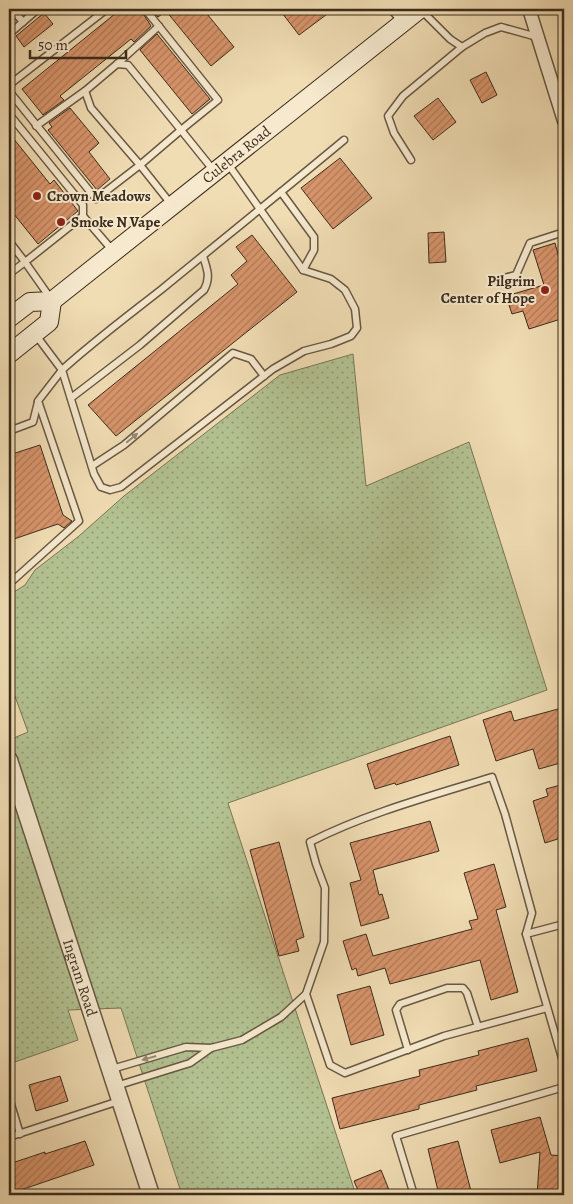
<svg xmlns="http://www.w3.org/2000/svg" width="573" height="1204" viewBox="0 0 573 1204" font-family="Alegreya,serif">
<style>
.grass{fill:url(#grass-dots);stroke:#777758}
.building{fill:url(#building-hatch);stroke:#3b2c1d}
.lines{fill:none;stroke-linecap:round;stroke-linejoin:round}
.service-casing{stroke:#685843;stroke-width:9}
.minor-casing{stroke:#685843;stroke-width:15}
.tertiary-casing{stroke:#685843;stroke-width:19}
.secondary-casing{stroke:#3b2c1d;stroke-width:20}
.service{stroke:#f6e9ce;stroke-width:6}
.minor{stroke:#f6e9ce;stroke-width:12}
.tertiary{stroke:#f6e9ce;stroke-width:16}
.secondary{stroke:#f6e9ce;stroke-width:18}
.oneway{fill:#988a76}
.poi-dot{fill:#8f2418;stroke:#f6e9ce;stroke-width:2}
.labels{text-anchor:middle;stroke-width:4;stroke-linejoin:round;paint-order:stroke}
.street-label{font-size:15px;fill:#3b2c1d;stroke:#f6e9ce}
.poi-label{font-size:15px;font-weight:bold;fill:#3b2c1d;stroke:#f6e9ce;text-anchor:start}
</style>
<defs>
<pattern id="grass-dots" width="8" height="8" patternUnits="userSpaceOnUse" patternTransform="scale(1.25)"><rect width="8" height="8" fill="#b3c292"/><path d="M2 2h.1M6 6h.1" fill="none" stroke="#939e77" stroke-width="1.8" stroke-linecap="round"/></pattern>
<pattern id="building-hatch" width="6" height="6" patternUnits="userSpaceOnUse" patternTransform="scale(1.25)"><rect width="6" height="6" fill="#d9956c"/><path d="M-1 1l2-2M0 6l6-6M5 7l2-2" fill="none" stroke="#b17a58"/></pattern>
</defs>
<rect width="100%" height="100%" fill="#f1ddb4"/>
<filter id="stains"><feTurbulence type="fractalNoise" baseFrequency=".004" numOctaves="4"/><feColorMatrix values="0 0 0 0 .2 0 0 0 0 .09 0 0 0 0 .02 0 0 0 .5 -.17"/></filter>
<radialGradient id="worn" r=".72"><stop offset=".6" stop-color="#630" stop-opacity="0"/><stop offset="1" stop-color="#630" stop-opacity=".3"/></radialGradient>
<path class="grass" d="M 353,354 L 366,486 L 469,442 L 547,690 L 228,803 L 356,1195 L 182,1195 L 121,1008 L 68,1010 L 78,1040 L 9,1064 L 9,740 L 28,732 L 9,680 L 9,595 L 25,585 L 35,570 L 79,536 L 124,496 L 280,375 Z"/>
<g class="building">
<path d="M 121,9 L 140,9 L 151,26 L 134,42 L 131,39 L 60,96 L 64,100 L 43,115 L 22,89 Z"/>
<path d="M 151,9 L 203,9 L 234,47 L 211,66 L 166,11 L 158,17 Z"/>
<path d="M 279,9 L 334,9 L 299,35 Z"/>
<path d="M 44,13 L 53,24 L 24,47 L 16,36 Z"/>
<path d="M 157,34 L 210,99 L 192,114 L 140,50 Z"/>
<path d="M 486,72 L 497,95 L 482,103 L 470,80 Z"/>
<path d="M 438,98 L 456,122 L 433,140 L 414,116 Z"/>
<path d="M 70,108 L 99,143 L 89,152 L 110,179 L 97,190 L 48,130 L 52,127 L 49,123 Z"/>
<path d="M 9,133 L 50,184 L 54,180 L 78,211 L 38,244 L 9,208 Z"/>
<path d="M 340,158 L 372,198 L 333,229 L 301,188 Z"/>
<path d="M 444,232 L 446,262 L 429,263 L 428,233 Z"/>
<path d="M 252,235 L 297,292 L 116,436 L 88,405 L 238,284 L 231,275 L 247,261 L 236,247 Z"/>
<path d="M 555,243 L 564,276 L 564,318 L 529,329 L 523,311 L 512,314 L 506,296 L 544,285 L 533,250 Z"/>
<path d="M 40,445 L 63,515 L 72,521 L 64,528 L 58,524 L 11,540 L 9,534 L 9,455 Z"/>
<path d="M 558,709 L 564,733 L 564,762 L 539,769 L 533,749 L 496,761 L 483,720 L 511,711 L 514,721 Z"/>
<path d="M 450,736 L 459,765 L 396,785 L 395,783 L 375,789 L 367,764 Z"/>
<path d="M 564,784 L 564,837 L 545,843 L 533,801 L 548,796 L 546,789 Z"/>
<path d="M 430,821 L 439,851 L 373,870 L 379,895 L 382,894 L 389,918 L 361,926 L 350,883 L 361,880 L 350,843 Z"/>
<path d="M 279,842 L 304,937 L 296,940 L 299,951 L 279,956 L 250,850 Z"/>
<path d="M 494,864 L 506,907 L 496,910 L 518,992 L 491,1000 L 480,960 L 390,984 L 385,968 L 358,976 L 356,968 L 352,970 L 343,941 L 366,934 L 373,956 L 472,929 L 469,921 L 478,919 L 464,873 Z"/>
<path d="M 370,986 L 384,1035 L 351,1045 L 337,995 Z"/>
<path d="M 528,1038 L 537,1071 L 476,1086 L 477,1090 L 419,1105 L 419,1109 L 340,1129 L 332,1098 L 420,1076 L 419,1070 L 479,1055 L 478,1051 Z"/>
<path d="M 60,1076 L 68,1101 L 36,1111 L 29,1085 Z"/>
<path d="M 540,1117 L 551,1155 L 564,1156 L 564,1195 L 537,1195 L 540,1152 L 500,1163 L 491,1130 Z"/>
<path d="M 85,1141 L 94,1165 L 9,1194 L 9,1164 L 45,1152 L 45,1154 Z"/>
<path d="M 458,1141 L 472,1195 L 439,1195 L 428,1149 Z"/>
<path d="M 381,1170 L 391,1195 L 360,1195 L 354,1181 Z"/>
</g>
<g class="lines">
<g class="service-casing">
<g id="service">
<path d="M 12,9 L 23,22"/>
<path d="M 145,9 L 218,100 L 181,130 L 214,171"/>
<path d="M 391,9 L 401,21"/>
<path d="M 421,10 L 450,39 L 462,47 L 485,33 L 501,27 L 537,37"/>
<path d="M 9,34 L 38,9"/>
<path d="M 117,64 L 128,65 L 181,130 L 140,165 L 91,108 L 85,91 Z"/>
<path d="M 117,64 L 159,26"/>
<path d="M 9,85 L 107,9"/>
<path d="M 9,91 L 96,199 L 140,165 L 171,204"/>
<path d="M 9,114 L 83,205 L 83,216 L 113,251"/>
<path d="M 36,126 L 85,91"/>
<path d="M 411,160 L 394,133 L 388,116 L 403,96 L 462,47"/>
<path d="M 228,164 L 303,270 L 331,279 L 345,290 L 355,309 L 357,328 L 351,336 L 331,344 L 304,351 L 273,369 L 121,487 L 110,490 L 101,487 L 94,474 L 62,370 C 94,341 129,315 162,289 C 223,239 284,190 344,140"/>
<path d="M 281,192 L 314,237 L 314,250 L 303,270"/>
<path d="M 9,241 L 25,262 L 83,216"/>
<path d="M 9,274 L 25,262 L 51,299"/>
<path d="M 496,280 L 516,275 L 530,243 L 564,232"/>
<path d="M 71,398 L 140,345 L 204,290 C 211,277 207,269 203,256"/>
<path d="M 9,431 L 33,422 L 38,402"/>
<path d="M 92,466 L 124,445 L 233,353 L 251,359 L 264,376"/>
<path d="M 9,584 L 79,521 L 38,401 L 62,370 L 35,334"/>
<path d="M 564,924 L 526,934 L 564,1065"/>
<path d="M 526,934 L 532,913 L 505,814 L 492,777 C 431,796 367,813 310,842 L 316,864 L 325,888 L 324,942 L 306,994 L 330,1065 L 345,1073 L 444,1036 L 547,1008"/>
<path d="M 408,1050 L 396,1010 L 400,1004 L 447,988 L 463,988 L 467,993 L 478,1027"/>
<path d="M 112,1069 L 186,1047 L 211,1048 L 242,1040 L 281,1017 L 306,994"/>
<path d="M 116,1086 L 190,1063 L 211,1048"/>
<path d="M 9,1102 L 10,1101 L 20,1134"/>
<path d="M 9,1137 L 119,1101"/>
<path d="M 414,1195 L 396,1136 L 564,1087"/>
</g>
</g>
<g class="minor-casing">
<path id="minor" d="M 529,9 L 564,121"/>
</g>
<g class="tertiary-casing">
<g id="tertiary">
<path id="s1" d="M 9,760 L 151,1195"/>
</g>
</g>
<g class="secondary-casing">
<g id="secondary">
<path id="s2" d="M 9,318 L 30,302 L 52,301 L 420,9"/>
<path d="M 9,354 L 49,322 L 52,301"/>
</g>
</g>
<use href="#service" class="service"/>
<use href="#minor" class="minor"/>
<use href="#tertiary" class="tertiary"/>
<use href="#secondary" class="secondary"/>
</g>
<defs><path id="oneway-solid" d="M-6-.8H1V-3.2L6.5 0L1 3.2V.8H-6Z" transform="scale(1.25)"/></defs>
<g class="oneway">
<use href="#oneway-solid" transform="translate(132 438) rotate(-40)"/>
<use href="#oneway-solid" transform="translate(149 1058) rotate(164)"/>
</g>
<g class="poi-dot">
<circle cx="37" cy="196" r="5"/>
<circle cx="61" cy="222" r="5"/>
<circle cx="545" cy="290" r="5"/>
</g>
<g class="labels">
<g class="street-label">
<text dy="5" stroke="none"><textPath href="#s2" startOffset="284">Culebra Road</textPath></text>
<text dy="5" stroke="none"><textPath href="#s1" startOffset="229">Ingram Road</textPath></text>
</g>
<g class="poi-label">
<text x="47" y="201">Crown Meadows</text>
<text x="71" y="227">Smoke N Vape</text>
<text x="535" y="286" text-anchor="end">Pilgrim<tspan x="535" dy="17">Center of Hope</tspan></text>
</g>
</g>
<rect width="573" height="1204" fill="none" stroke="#f1ddb4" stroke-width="30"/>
<rect x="10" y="10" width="553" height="1184" fill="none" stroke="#3b2c1d" stroke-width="2.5"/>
<rect x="15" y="15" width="543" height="1174" fill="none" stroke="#3b2c1d"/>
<path d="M30 50v8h96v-8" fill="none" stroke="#3b2c1d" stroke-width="2.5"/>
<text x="38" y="50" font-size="15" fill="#3b2c1d" stroke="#f6e9ce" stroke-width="4" paint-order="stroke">50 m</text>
<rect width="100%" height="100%" filter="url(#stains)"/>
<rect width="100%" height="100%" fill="url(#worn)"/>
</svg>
